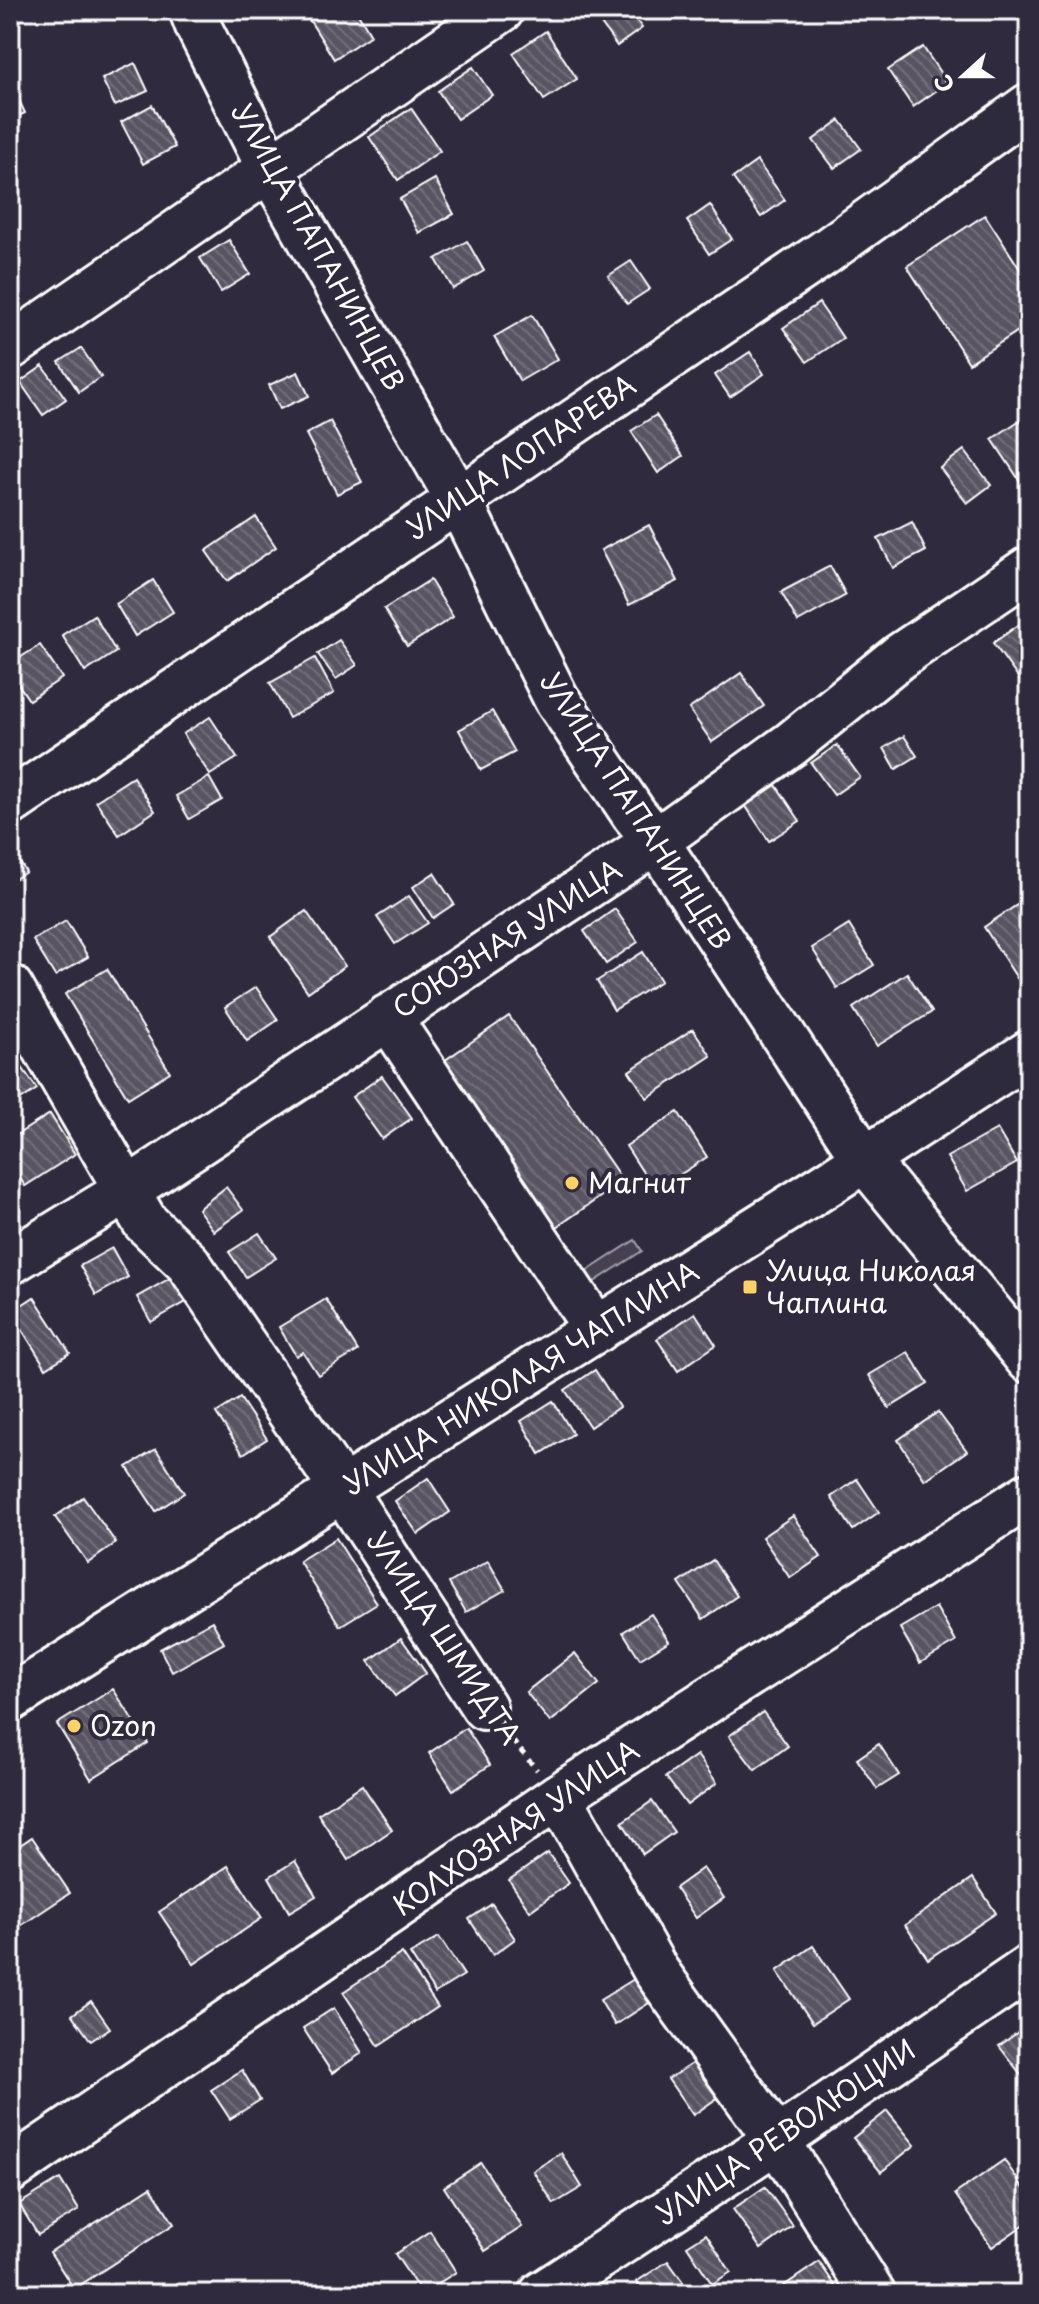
<svg xmlns="http://www.w3.org/2000/svg" width="1039" height="2304" viewBox="0 0 1039 2304" font-family="'Playpen Sans',sans-serif">
<style>
.grass{fill:#464152;stroke:#a2a0a8;stroke-width:2}
.building{fill:url(#building-back-hatch);stroke:#fff;stroke-width:2}
.lines{fill:none;stroke-linecap:round;stroke-linejoin:round}
.minor-casing{stroke:#fff;stroke-width:50}
.path{stroke:#fff;stroke-width:5;stroke-dasharray:6 6;stroke-linecap:butt}
.minor{stroke:#2f2a3d;stroke-width:44}
.poi-dot{fill:#ffd166;stroke:#2f2a3d;stroke-width:3}
.labels{text-anchor:middle;stroke-width:8;stroke-linejoin:round;paint-order:stroke}
.street-label{font-size:28px;fill:#fff;stroke:#2f2a3d}
.poi-label{font-size:28px;fill:#fff;stroke:#2f2a3d;text-anchor:start}
</style>
<defs>
<pattern id="building-back-hatch" width="6" height="6" patternUnits="userSpaceOnUse" patternTransform="scale(2)"><rect width="6" height="6" fill="#595564"/><path d="M-1 5l2 2M0 0l6 6M5-1l2 2" fill="none" stroke="#726e7b"/></pattern>
</defs>
<rect width="100%" height="100%" fill="#2f2a3d"/>
<filter id="ink" filterUnits="userSpaceOnUse"><feTurbulence type="fractalNoise" baseFrequency=".0125" numOctaves="2"/><feDisplacementMap in="SourceGraphic" scale="16" xChannelSelector="R" yChannelSelector="G"/><feConvolveMatrix kernelMatrix="1 2 1 2 8 2 1 2 1" color-interpolation-filters="sRGB"/></filter>
<g filter="url(#ink)">
<path class="grass" d="M 635,1240 L 642,1251 L 588,1286 L 581,1275 Z"/>
<g class="building">
<path d="M 317,10 L 356,10 L 371,35 L 334,59 L 307,16 Z"/>
<path d="M 591,10 L 629,10 L 642,28 L 617,46 Z"/>
<path d="M 546,31 L 577,79 L 544,100 L 513,53 Z"/>
<path d="M 923,47 L 947,83 L 913,107 L 888,70 Z"/>
<path d="M 135,63 L 148,91 L 115,106 L 102,79 Z"/>
<path d="M 473,67 L 492,95 L 457,119 L 438,91 Z"/>
<path d="M 10,81 L 25,113 L 10,120 Z"/>
<path d="M 152,105 L 175,147 L 143,164 L 121,122 Z"/>
<path d="M 411,108 L 440,151 L 398,180 L 369,137 Z"/>
<path d="M 840,120 L 861,149 L 834,168 L 813,140 Z"/>
<path d="M 757,161 L 785,200 L 761,217 L 733,178 Z"/>
<path d="M 435,179 L 454,214 L 419,233 L 400,199 Z"/>
<path d="M 710,205 L 732,239 L 709,254 L 687,221 Z"/>
<path d="M 985,215 L 1029,283 L 1029,324 L 969,363 L 907,266 Z"/>
<path d="M 229,240 L 250,274 L 221,292 L 200,258 Z"/>
<path d="M 467,241 L 484,271 L 453,289 L 436,259 Z"/>
<path d="M 631,261 L 650,289 L 627,304 L 608,276 Z"/>
<path d="M 819,303 L 843,338 L 807,362 L 783,328 Z"/>
<path d="M 532,315 L 558,359 L 520,381 L 494,337 Z"/>
<path d="M 81,348 L 101,377 L 79,392 L 59,362 Z"/>
<path d="M 750,352 L 764,374 L 730,397 L 715,375 Z"/>
<path d="M 43,366 L 66,399 L 43,415 L 20,382 Z"/>
<path d="M 298,372 L 309,396 L 280,409 L 269,385 Z"/>
<path d="M 656,415 L 683,456 L 658,473 L 631,431 Z"/>
<path d="M 1020,420 L 1029,432 L 1029,488 L 1026,490 L 992,439 Z"/>
<path d="M 330,421 L 362,482 L 337,494 L 306,434 Z"/>
<path d="M 964,450 L 991,485 L 967,503 L 940,468 Z"/>
<path d="M 256,517 L 276,547 L 227,581 L 206,551 Z"/>
<path d="M 912,522 L 926,551 L 893,568 L 878,539 Z"/>
<path d="M 649,525 L 678,581 L 629,605 L 601,550 Z"/>
<path d="M 830,566 L 846,595 L 798,622 L 781,592 Z"/>
<path d="M 153,580 L 173,612 L 135,636 L 116,604 Z"/>
<path d="M 430,580 L 453,617 L 407,646 L 384,609 Z"/>
<path d="M 94,615 L 116,652 L 85,672 L 62,635 Z"/>
<path d="M 1020,624 L 1029,637 L 1029,672 L 1019,679 L 993,643 Z"/>
<path d="M 339,640 L 357,665 L 336,679 L 318,654 Z"/>
<path d="M 40,645 L 62,678 L 29,700 L 10,672 L 10,664 Z"/>
<path d="M 315,658 L 334,693 L 289,718 L 270,683 Z"/>
<path d="M 741,673 L 764,706 L 712,742 L 689,709 Z"/>
<path d="M 492,711 L 515,752 L 481,770 L 459,730 Z"/>
<path d="M 210,717 L 237,758 L 210,775 L 183,734 Z"/>
<path d="M 904,736 L 917,756 L 896,769 L 884,748 Z"/>
<path d="M 837,745 L 860,777 L 834,795 L 811,763 Z"/>
<path d="M 133,777 L 155,811 L 119,835 L 96,801 Z"/>
<path d="M 209,777 L 222,800 L 189,819 L 176,796 Z"/>
<path d="M 776,785 L 800,821 L 769,841 L 745,805 Z"/>
<path d="M 10,847 L 26,872 L 10,882 Z"/>
<path d="M 434,873 L 454,904 L 433,918 L 413,887 Z"/>
<path d="M 409,896 L 428,923 L 395,944 L 377,917 Z"/>
<path d="M 1020,903 L 1029,916 L 1029,970 L 1017,978 L 984,927 Z"/>
<path d="M 615,909 L 638,942 L 606,964 L 584,931 Z"/>
<path d="M 306,911 L 345,966 L 308,992 L 270,937 Z"/>
<path d="M 66,921 L 88,957 L 55,976 L 33,940 Z"/>
<path d="M 849,925 L 874,965 L 837,988 L 812,948 Z"/>
<path d="M 643,952 L 661,981 L 614,1010 L 597,981 Z"/>
<path d="M 107,969 L 170,1072 L 128,1098 L 65,994 Z"/>
<path d="M 907,973 L 932,1012 L 877,1046 L 853,1008 Z"/>
<path d="M 256,987 L 278,1020 L 247,1041 L 225,1007 Z"/>
<path d="M 509,1016 L 623,1181 L 551,1231 L 438,1065 Z"/>
<path d="M 693,1029 L 711,1056 L 647,1098 L 629,1071 Z"/>
<path d="M 12,1053 L 37,1089 L 10,1107 L 10,1055 Z"/>
<path d="M 382,1076 L 412,1118 L 382,1139 L 352,1097 Z"/>
<path d="M 678,1112 L 707,1157 L 655,1191 L 626,1146 Z"/>
<path d="M 50,1114 L 75,1154 L 25,1186 L 10,1162 L 10,1139 Z"/>
<path d="M 997,1129 L 1017,1163 L 967,1191 L 947,1157 Z"/>
<path d="M 226,1187 L 243,1210 L 214,1231 L 198,1209 Z"/>
<path d="M 259,1233 L 276,1258 L 246,1277 L 229,1252 Z"/>
<path d="M 112,1248 L 128,1277 L 96,1295 L 80,1266 Z"/>
<path d="M 172,1277 L 186,1302 L 151,1322 L 137,1297 Z"/>
<path d="M 34,1297 L 70,1353 L 46,1368 L 11,1312 Z"/>
<path d="M 326,1299 L 358,1351 L 318,1375 L 303,1352 L 296,1356 L 279,1327 Z"/>
<path d="M 695,1313 L 716,1345 L 678,1371 L 657,1339 Z"/>
<path d="M 908,1352 L 928,1384 L 889,1408 L 869,1375 Z"/>
<path d="M 595,1370 L 619,1407 L 590,1427 L 565,1390 Z"/>
<path d="M 240,1398 L 267,1439 L 243,1454 L 216,1413 Z"/>
<path d="M 553,1401 L 573,1434 L 540,1454 L 521,1421 Z"/>
<path d="M 938,1412 L 967,1451 L 925,1480 L 898,1440 Z"/>
<path d="M 156,1449 L 184,1493 L 156,1511 L 127,1467 Z"/>
<path d="M 428,1478 L 450,1512 L 418,1534 L 395,1501 Z"/>
<path d="M 857,1479 L 879,1512 L 853,1530 L 831,1497 Z"/>
<path d="M 83,1497 L 116,1543 L 88,1563 L 55,1517 Z"/>
<path d="M 793,1516 L 821,1557 L 790,1578 L 762,1537 Z"/>
<path d="M 336,1538 L 377,1603 L 340,1626 L 299,1561 Z"/>
<path d="M 713,1560 L 737,1596 L 703,1619 L 679,1583 Z"/>
<path d="M 488,1561 L 505,1590 L 466,1612 L 449,1583 Z"/>
<path d="M 936,1607 L 956,1642 L 920,1663 L 900,1628 Z"/>
<path d="M 651,1614 L 669,1641 L 640,1659 L 623,1632 Z"/>
<path d="M 212,1621 L 224,1643 L 172,1672 L 160,1649 Z"/>
<path d="M 401,1638 L 426,1673 L 395,1696 L 369,1661 Z"/>
<path d="M 575,1653 L 599,1684 L 550,1722 L 526,1692 Z"/>
<path d="M 113,1689 L 148,1743 L 91,1779 L 57,1724 Z"/>
<path d="M 763,1712 L 788,1746 L 755,1770 L 729,1736 Z"/>
<path d="M 466,1728 L 490,1765 L 453,1790 L 429,1753 Z"/>
<path d="M 879,1744 L 899,1775 L 877,1789 L 857,1759 Z"/>
<path d="M 697,1755 L 717,1783 L 687,1805 L 666,1777 Z"/>
<path d="M 362,1785 L 392,1830 L 348,1860 L 318,1814 Z"/>
<path d="M 652,1801 L 674,1832 L 643,1854 L 622,1822 Z"/>
<path d="M 32,1837 L 70,1893 L 10,1933 L 10,1852 Z"/>
<path d="M 548,1853 L 569,1883 L 530,1911 L 509,1880 Z"/>
<path d="M 295,1861 L 316,1896 L 289,1912 L 269,1877 Z"/>
<path d="M 228,1866 L 262,1918 L 194,1964 L 159,1912 Z"/>
<path d="M 703,1868 L 724,1898 L 696,1918 L 675,1888 Z"/>
<path d="M 973,1878 L 996,1913 L 928,1959 L 905,1925 Z"/>
<path d="M 492,1904 L 515,1939 L 493,1955 L 469,1919 Z"/>
<path d="M 439,1937 L 464,1975 L 435,1993 L 410,1954 Z"/>
<path d="M 813,1946 L 849,1999 L 813,2023 L 777,1971 Z"/>
<path d="M 402,1953 L 438,2007 L 379,2046 L 343,1992 Z"/>
<path d="M 634,1979 L 649,2003 L 615,2025 L 600,2000 Z"/>
<path d="M 91,2001 L 110,2028 L 91,2041 L 72,2015 Z"/>
<path d="M 334,2008 L 362,2053 L 332,2073 L 303,2028 Z"/>
<path d="M 1029,2024 L 1029,2072 L 1023,2077 L 999,2046 Z"/>
<path d="M 699,2059 L 723,2094 L 693,2115 L 668,2079 Z"/>
<path d="M 242,2070 L 260,2100 L 230,2119 L 211,2090 Z"/>
<path d="M 887,2111 L 915,2145 L 881,2172 L 853,2138 Z"/>
<path d="M 561,2153 L 582,2187 L 554,2204 L 533,2171 Z"/>
<path d="M 1004,2160 L 1029,2196 L 1029,2221 L 992,2247 L 955,2194 Z"/>
<path d="M 481,2163 L 522,2227 L 485,2251 L 444,2187 Z"/>
<path d="M 60,2179 L 79,2210 L 38,2235 L 19,2204 Z"/>
<path d="M 151,2187 L 174,2224 L 74,2289 L 50,2252 Z"/>
<path d="M 765,2187 L 793,2226 L 761,2249 L 733,2209 Z"/>
<path d="M 430,2231 L 456,2272 L 422,2294 L 395,2254 Z"/>
<path d="M 706,2234 L 731,2272 L 712,2284 L 687,2246 Z"/>
<path d="M 668,2261 L 688,2289 L 681,2294 L 645,2294 L 636,2282 Z"/>
<path d="M 819,2262 L 841,2294 L 772,2294 Z"/>
</g>
<g class="lines">
<g class="minor-casing">
<g id="minor">
<path d="M 192,10 L 198,26 L 269,167 L 458,499 L 556,698 L 634,814 L 656,841 L 865,1160 L 1029,1360"/>
<path d="M 10,347 L 501,10"/>
<path d="M 10,803 L 824,253 L 1029,106"/>
<path d="M 10,987 L 145,1222 L 188,1263 L 343,1490 L 484,1707"/>
<path d="M 388,1017 L 597,1330"/>
<path d="M 10,1262 L 126,1191 L 656,841 L 791,744 L 900,656 L 1029,569"/>
<path d="M 10,1699 L 824,1186 L 1029,1053"/>
<path d="M 559,1796 L 656,1971 L 777,2140 L 873,2294"/>
<path d="M 10,2170 L 559,1796 L 1029,1495"/>
<path d="M 542,2294 L 777,2140 L 1029,1968"/>
</g>
</g>
<path class="path" d="M 505,1732 L 537,1770"/>
<use href="#minor" class="minor"/>
</g>
</g>
<g class="poi-dot">
<circle cx="572" cy="1183" r="8"/>
<rect x="742" y="1279" width="16" height="16" rx="4"/>
<circle cx="74" cy="1726" r="8"/>
</g>
<g class="labels">
<g class="street-label">
<text transform="translate(318 247) rotate(61)" y="10">УЛИЦА ПАПАНИНЦЕВ</text>
<text transform="translate(521 457) rotate(-34)" y="10">УЛИЦА ЛОПАРЕВА</text>
<text transform="translate(636 811) rotate(57)" y="10">УЛИЦА ПАПАНИНЦЕВ</text>
<text transform="translate(507 939) rotate(-33)" y="10">СОЮЗНАЯ УЛИЦА</text>
<text transform="translate(521 1378) rotate(-32)" y="10">УЛИЦА НИКОЛАЯ ЧАПЛИНА</text>
<text transform="translate(444 1638) rotate(56)" y="10">УЛИЦА ШМИДТА</text>
<text transform="translate(516 1828) rotate(-34)" y="10">КОЛХОЗНАЯ УЛИЦА</text>
<text transform="translate(786 2132) rotate(-34)" y="10">УЛИЦА РЕВОЛЮЦИИ</text>
</g>
<g class="poi-label">
<text x="588" y="1193">Магнит</text>
<text x="766" y="1281">Улица Николая<tspan x="766" dy="32">Чаплина</tspan></text>
<text x="90" y="1736">Ozon</text>
</g>
</g>
<rect width="1039" height="2304" fill="none" stroke="#2f2a3d" stroke-width="40"/>
<rect x="20" y="20" width="999" height="2264" fill="none" stroke="#fff" stroke-width="3" filter="url(#ink)"/>
<g transform="translate(963 76) rotate(249)" stroke="#2f2a3d" stroke-width="6" paint-order="stroke">
<path d="M0-6L14 30L0 20L-14 30Z" fill="#ffffff"/>
<text y="-12" font-size="22" font-weight="bold" text-anchor="middle" fill="#ffffff">С</text>
</g>
</svg>
